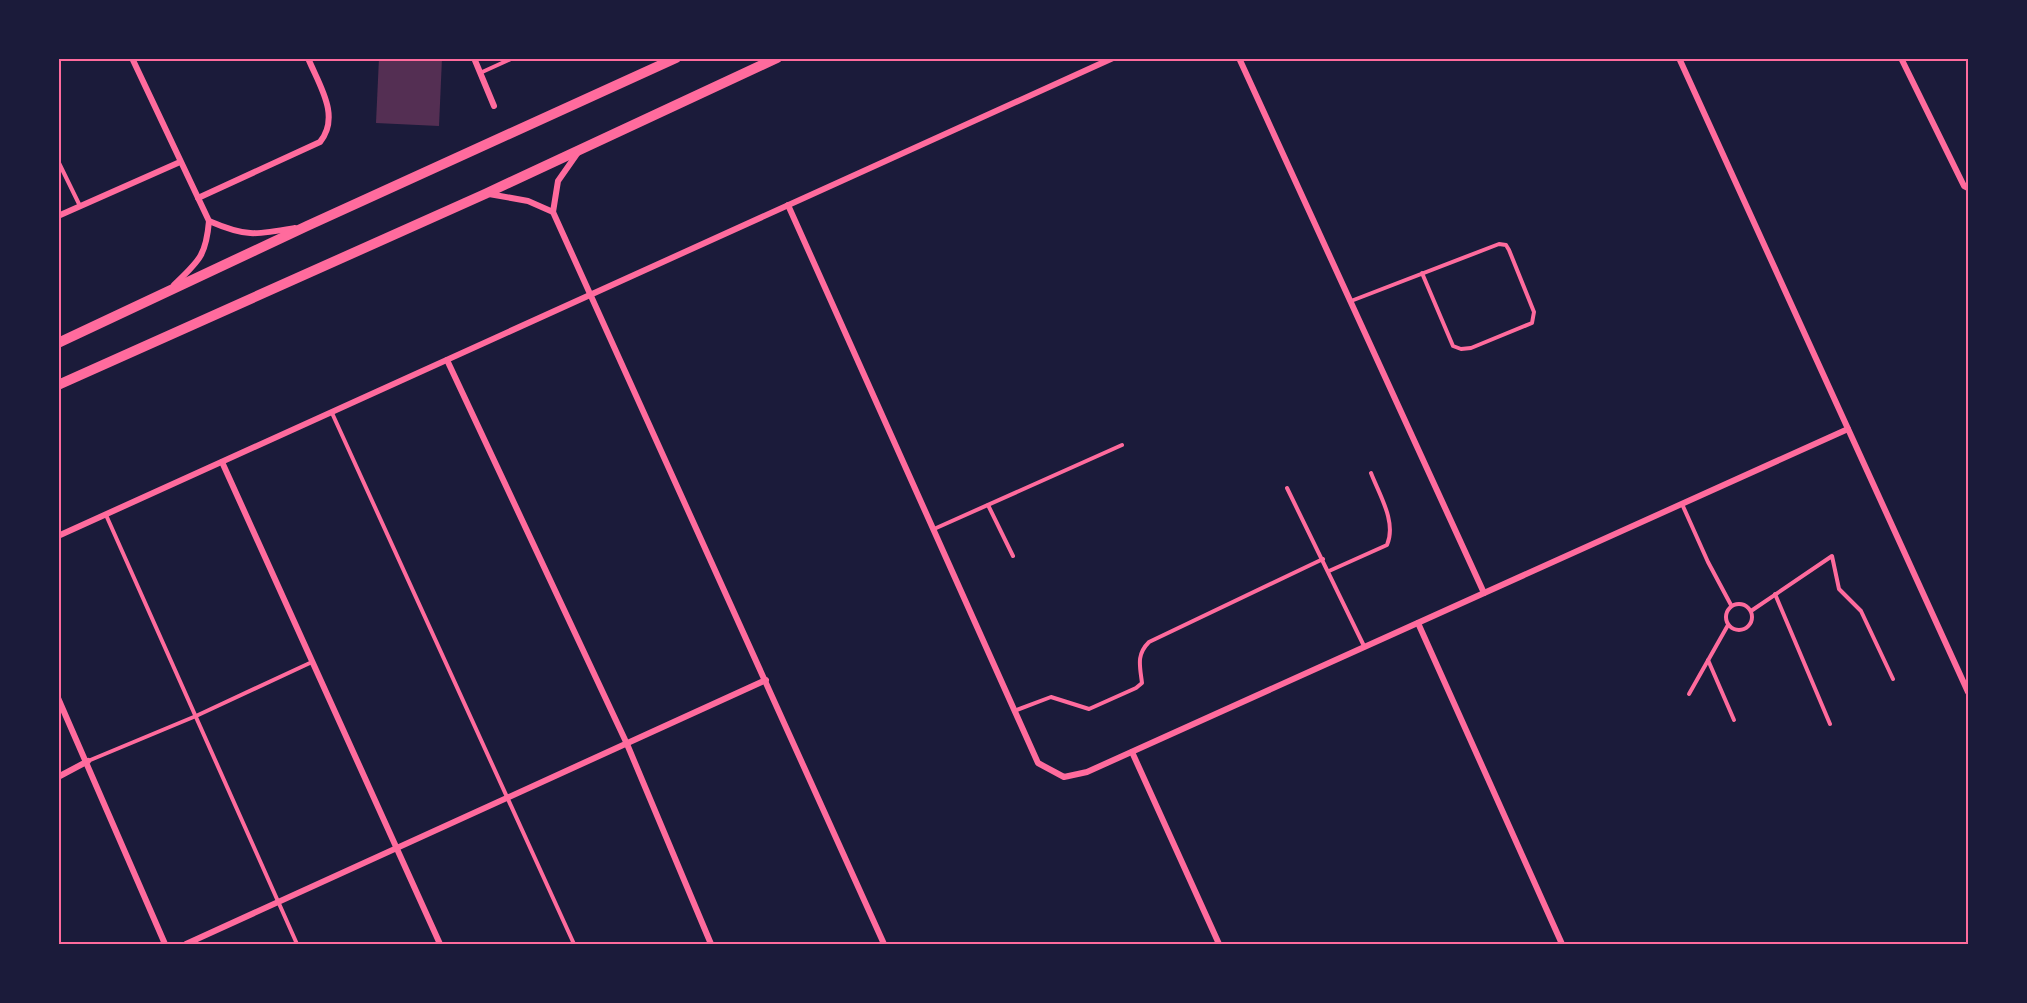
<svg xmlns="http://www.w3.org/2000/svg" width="2027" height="1003" viewBox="0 0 2027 1003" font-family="Raleway,sans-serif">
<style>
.building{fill:#542f53}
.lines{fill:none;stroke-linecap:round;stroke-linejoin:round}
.service{stroke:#ff6b9d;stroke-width:4}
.minor{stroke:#ff6b9d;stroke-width:6}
.tertiary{stroke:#ff6b9d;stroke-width:10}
.neatline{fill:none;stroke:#ff6b9d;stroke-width:2}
</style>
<rect width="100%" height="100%" fill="#1b1b3a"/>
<path class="building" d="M 379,58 L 442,58 L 439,126 L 376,123 Z"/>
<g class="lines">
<g class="service">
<path d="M 480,73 L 513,58"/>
<path d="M 58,161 L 80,206"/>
<path d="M 1351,301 L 1499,244 L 1506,245 L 1509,250 L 1534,312 L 1532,323 L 1471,348 L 1461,349 L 1453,346 L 1422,273"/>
<path d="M 332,413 L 574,944"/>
<path d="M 1287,488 L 1364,646"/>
<path d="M 1682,504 L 1708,562 L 1731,605"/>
<path d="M 988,505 L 1013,556"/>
<path d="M 106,515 L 297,944"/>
<path d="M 934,529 L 1122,445"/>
<path d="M 1329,571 L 1387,545 C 1397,522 1379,494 1371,473"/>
<path d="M 1775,594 L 1830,724"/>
<circle cx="1739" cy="617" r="13"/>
<path d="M 1751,611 L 1832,556 L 1839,589 L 1861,611 L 1893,679"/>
<path d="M 1708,660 L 1734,720"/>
<path d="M 1689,694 L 1728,625"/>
<path d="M 1014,711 L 1051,697 L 1089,709 L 1136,688 L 1142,683 C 1140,666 1136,655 1149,642 L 1323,559"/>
<path d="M 88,761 L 196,716 L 312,662"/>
</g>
<g class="minor">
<path d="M 132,58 L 209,221 C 206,256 199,261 174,285"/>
<path d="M 474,58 L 494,106"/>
<path d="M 1239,58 L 1484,593"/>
<path d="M 1679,58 L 1968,692"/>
<path d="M 1901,58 L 1964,186 L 1968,188"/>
<path d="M 579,151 L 558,181 L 553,212 L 884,944"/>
<path d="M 489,194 L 528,201 L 553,212"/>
<path d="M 198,198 L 320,142 C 341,116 319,85 308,58"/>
<path d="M 788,205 L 1038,763 L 1064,777 L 1087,772 L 1848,429"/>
<path d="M 58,216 L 180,162"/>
<path d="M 209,221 C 246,237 255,235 295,228"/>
<path d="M 447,360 L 627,744 L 711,944"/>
<path d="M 222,462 L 440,944"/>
<path d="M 58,536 L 1113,58"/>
<path d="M 1418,623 L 1562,944"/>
<path d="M 58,698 L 165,944"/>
<path d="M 1132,752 L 1219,944"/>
<path d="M 58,777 L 88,761"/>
<path d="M 186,944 L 766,680"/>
</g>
<g class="tertiary">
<path d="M 58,343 L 307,226 L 676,58"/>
<path d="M 58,385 L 485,194 L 777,58"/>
</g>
</g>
<rect width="2027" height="1003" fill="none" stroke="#1b1b3a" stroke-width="120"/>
<rect x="60" y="60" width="1907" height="883" class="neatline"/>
</svg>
